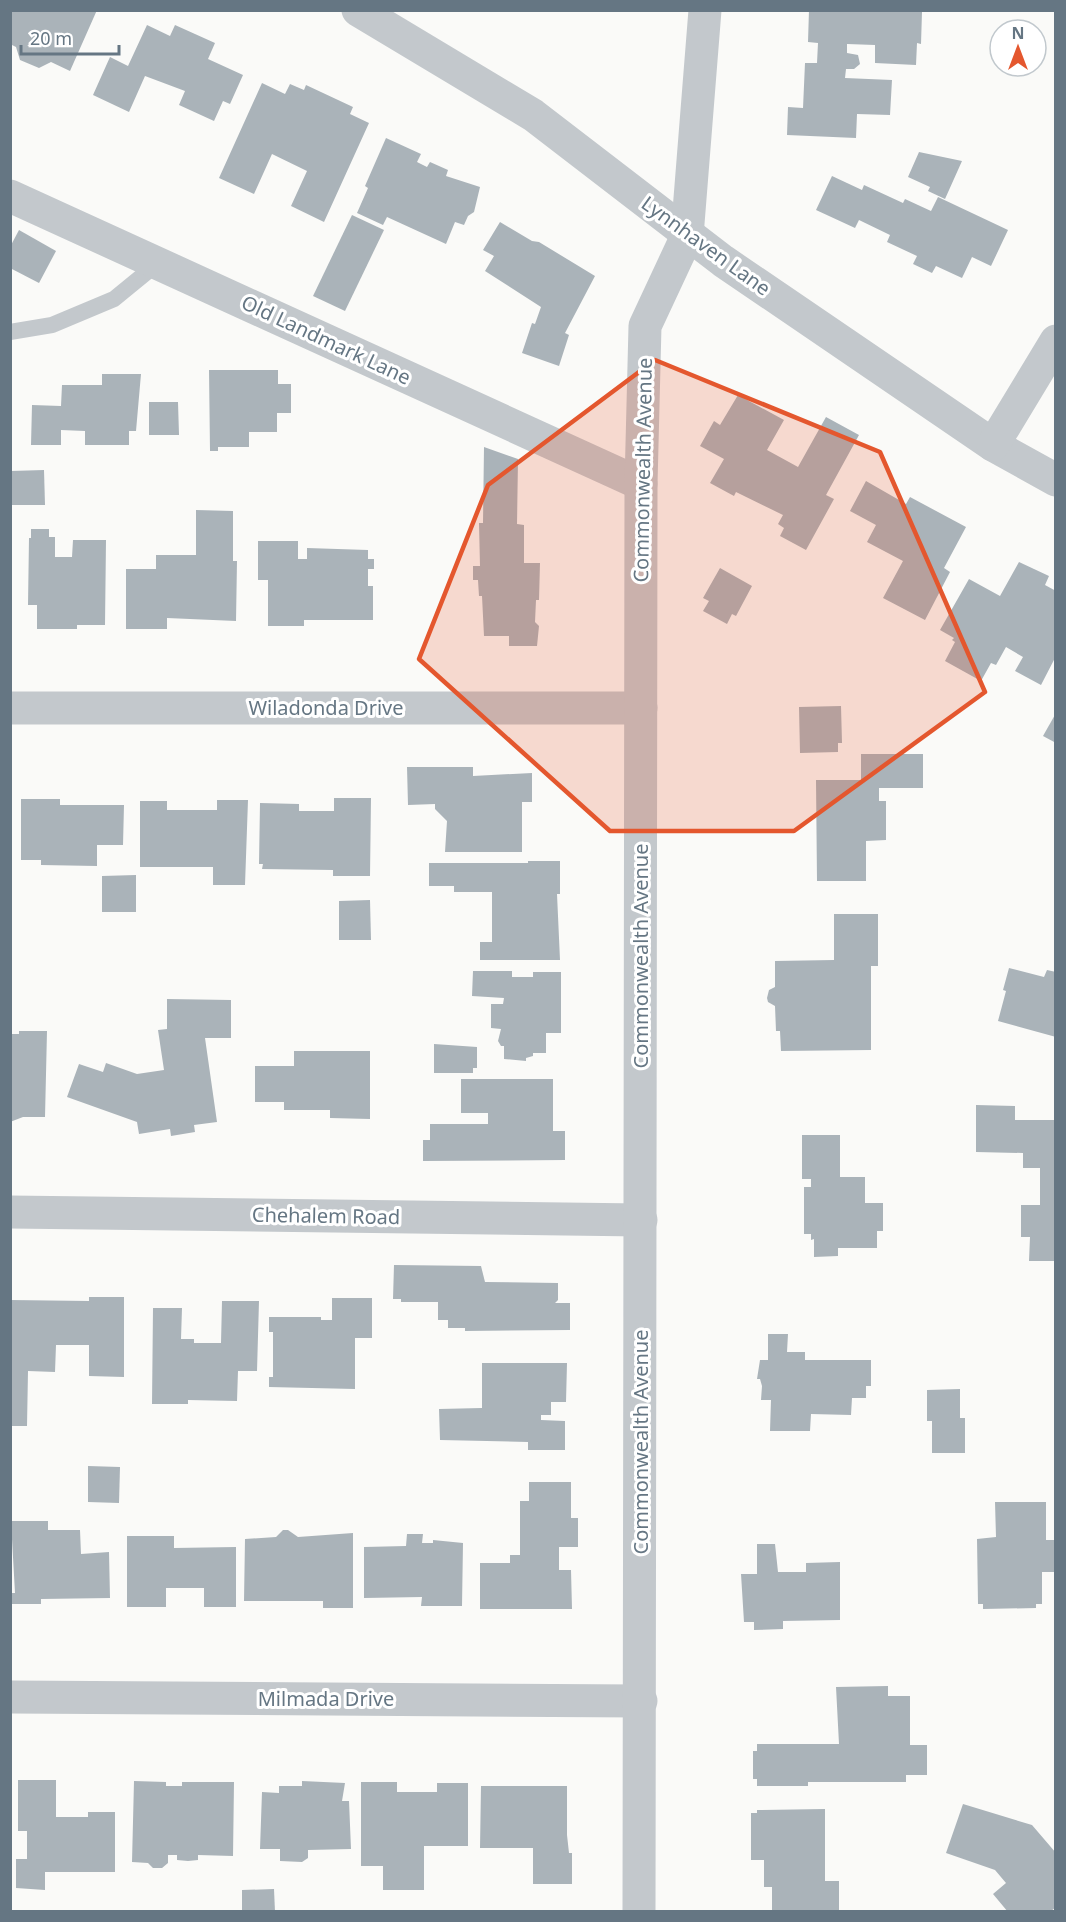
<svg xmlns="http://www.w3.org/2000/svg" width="1066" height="1922" viewBox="0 0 1066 1922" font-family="'Noto Sans',sans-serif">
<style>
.building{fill:#aab3b9}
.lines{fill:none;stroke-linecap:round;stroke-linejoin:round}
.service{stroke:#c3c8cc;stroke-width:16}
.minor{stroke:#c3c8cc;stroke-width:33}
.tertiary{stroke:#c3c8cc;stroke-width:33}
.marked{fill:#e4572e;fill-opacity:0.2;stroke:#e4572e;stroke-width:4.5;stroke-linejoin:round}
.labels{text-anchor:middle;stroke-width:6;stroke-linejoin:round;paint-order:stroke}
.street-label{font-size:20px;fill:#657683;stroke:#fff}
</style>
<rect width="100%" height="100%" fill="#fafaf8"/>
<g class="building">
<path d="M 10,10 L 97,10 L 70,71 L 51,62 L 39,68 L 20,60 L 16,47 L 10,44 Z"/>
<path d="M 809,10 L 922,12 L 921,44 L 917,43 L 916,65 L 875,63 L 875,45 L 847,44 L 847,53 L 858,55 L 860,64 L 854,69 L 846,69 L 845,78 L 892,80 L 890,115 L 857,114 L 856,138 L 787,135 L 788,107 L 803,108 L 805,63 L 817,63 L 818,43 L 808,42 Z"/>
<path d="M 147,25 L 170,36 L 175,25 L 215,43 L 208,59 L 243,75 L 230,104 L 223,101 L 214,121 L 179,105 L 185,91 L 145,76 L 129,112 L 93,95 L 110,57 L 128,66 Z"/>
<path d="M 262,83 L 285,94 L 290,84 L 304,90 L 306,85 L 353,107 L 350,114 L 369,123 L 324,222 L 291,206 L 307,171 L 272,154 L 254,194 L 219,178 Z"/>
<path d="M 386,138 L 421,154 L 417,162 L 427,167 L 430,162 L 448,170 L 446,176 L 480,187 L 474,212 L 468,216 L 464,225 L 455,222 L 446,244 L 387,217 L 383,225 L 357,213 L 368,188 L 365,186 Z"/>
<path d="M 919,152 L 962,161 L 945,199 L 928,191 L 930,187 L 908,177 Z"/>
<path d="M 832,176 L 862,190 L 864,185 L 903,203 L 905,199 L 931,211 L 938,197 L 1008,230 L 991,266 L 972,257 L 962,278 L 936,266 L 932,273 L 913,264 L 917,256 L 887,242 L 890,235 L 859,220 L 855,228 L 816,210 Z"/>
<path d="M 352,215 L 384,230 L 345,311 L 313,296 Z"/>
<path d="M 500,222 L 532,241 L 539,242 L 595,276 L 565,333 L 569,335 L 559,366 L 522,353 L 532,323 L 535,324 L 541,307 L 485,271 L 494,256 L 483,250 Z"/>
<path d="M 19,230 L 56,251 L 39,283 L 10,268 L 10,247 Z"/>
<path d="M 209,370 L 278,370 L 278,384 L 291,384 L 291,413 L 277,413 L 277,432 L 249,432 L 249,447 L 218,447 L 218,451 L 210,451 Z"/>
<path d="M 102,374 L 141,374 L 136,431 L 129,431 L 129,445 L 85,445 L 85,431 L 61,430 L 61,445 L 31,445 L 32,405 L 61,406 L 62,385 L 102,385 Z"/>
<path d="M 738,395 L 784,420 L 767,450 L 798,467 L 826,417 L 859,435 L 826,495 L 834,499 L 806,550 L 780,536 L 784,528 L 778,524 L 783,515 L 736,492 L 734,496 L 710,483 L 724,459 L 700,446 L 714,421 L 720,425 Z"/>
<path d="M 149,402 L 178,402 L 179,435 L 149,435 Z"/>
<path d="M 484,447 L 518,459 L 517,524 L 524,525 L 524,563 L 540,563 L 539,600 L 536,600 L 535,622 L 539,626 L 537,646 L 509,646 L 509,636 L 484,636 L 482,596 L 479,596 L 478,580 L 473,580 L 473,566 L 480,566 L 479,523 L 483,523 Z"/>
<path d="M 44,470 L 45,505 L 12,505 L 11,471 Z"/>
<path d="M 866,481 L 906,504 L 910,497 L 966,527 L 944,568 L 950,572 L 925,620 L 883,598 L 903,561 L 867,542 L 876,525 L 850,511 Z"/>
<path d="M 196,510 L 233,511 L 233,561 L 237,561 L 236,621 L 167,618 L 167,629 L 126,629 L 126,569 L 156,569 L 156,555 L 196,555 Z"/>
<path d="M 31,529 L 49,529 L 49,537 L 55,537 L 55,557 L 72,557 L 73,540 L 106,540 L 105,625 L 77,625 L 77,629 L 37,629 L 37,605 L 28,605 L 29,538 L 31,538 Z"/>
<path d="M 258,541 L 298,541 L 298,559 L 307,559 L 307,548 L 368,550 L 368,559 L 374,559 L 374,569 L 368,569 L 368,586 L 373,586 L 373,620 L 304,620 L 304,626 L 268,626 L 268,580 L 258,580 Z"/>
<path d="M 1019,562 L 1049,576 L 1045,585 L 1056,591 L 1056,656 L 1041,685 L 1015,671 L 1023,657 L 1006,647 L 996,665 L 991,663 L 981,681 L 945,661 L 955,642 L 952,640 L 954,638 L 940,630 L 969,579 L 1000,596 Z"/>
<path d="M 720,568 L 752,586 L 736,616 L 732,614 L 727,624 L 703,611 L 709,601 L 703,598 Z"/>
<path d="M 841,706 L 842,743 L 838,743 L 838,752 L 800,753 L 799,707 Z"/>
<path d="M 1056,713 L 1056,743 L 1043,736 Z"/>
<path d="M 861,754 L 923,754 L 923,788 L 879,788 L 879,801 L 886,801 L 886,840 L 866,841 L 866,881 L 817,881 L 816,780 L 861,780 Z"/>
<path d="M 407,767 L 473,767 L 473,776 L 532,773 L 532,802 L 522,802 L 522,852 L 445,852 L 447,821 L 435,809 L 435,804 L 408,805 Z"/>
<path d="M 334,798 L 371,798 L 370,876 L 333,876 L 333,870 L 262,869 L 263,864 L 259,864 L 260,803 L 299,804 L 299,811 L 334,811 Z"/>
<path d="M 21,799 L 60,799 L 60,805 L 124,805 L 123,845 L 97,845 L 97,866 L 41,865 L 41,860 L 21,860 Z"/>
<path d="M 217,800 L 248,800 L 245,885 L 213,885 L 213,867 L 140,867 L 140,801 L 167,801 L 167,810 L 217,810 Z"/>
<path d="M 528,861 L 560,861 L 560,894 L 557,894 L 560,960 L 480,960 L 480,942 L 492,942 L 492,892 L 454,892 L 454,886 L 429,886 L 429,863 L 528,863 Z"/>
<path d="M 136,875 L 136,912 L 102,912 L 102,876 Z"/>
<path d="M 370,900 L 371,940 L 339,940 L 339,901 Z"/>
<path d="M 834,914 L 878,914 L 878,966 L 871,966 L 871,1050 L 781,1051 L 780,1031 L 776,1031 L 775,1006 L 768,1002 L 767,998 L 769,990 L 775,987 L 775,961 L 834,960 Z"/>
<path d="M 1009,968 L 1044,977 L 1047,970 L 1056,972 L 1056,1037 L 998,1021 L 1006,991 L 1003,990 Z"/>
<path d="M 473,971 L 512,971 L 512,977 L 533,977 L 533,972 L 561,972 L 561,1033 L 546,1033 L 546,1053 L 533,1053 L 533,1056 L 526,1058 L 526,1061 L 504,1059 L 504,1046 L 501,1046 L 498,1041 L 501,1029 L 491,1028 L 491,1004 L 503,1004 L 504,998 L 472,996 Z"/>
<path d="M 167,999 L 231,1000 L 231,1038 L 205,1038 L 217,1122 L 194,1125 L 195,1132 L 171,1136 L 170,1129 L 139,1134 L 137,1122 L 67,1097 L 79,1064 L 103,1072 L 106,1063 L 137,1074 L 164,1070 L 158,1030 L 167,1029 Z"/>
<path d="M 19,1031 L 47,1031 L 45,1117 L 23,1117 L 10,1122 L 10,1034 L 19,1034 Z"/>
<path d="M 434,1044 L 477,1047 L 477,1068 L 473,1068 L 473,1073 L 434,1073 Z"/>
<path d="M 294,1051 L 370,1051 L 370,1119 L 330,1118 L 330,1110 L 284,1110 L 284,1102 L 255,1102 L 255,1066 L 294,1066 Z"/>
<path d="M 461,1079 L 553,1079 L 553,1131 L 565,1131 L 565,1160 L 423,1161 L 423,1140 L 430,1140 L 430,1124 L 488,1124 L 488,1113 L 461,1113 Z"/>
<path d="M 976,1105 L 1015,1106 L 1015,1120 L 1056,1120 L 1056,1261 L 1029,1261 L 1030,1237 L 1021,1237 L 1021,1205 L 1040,1205 L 1040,1168 L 1023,1168 L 1023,1153 L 976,1152 Z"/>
<path d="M 802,1135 L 840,1135 L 840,1177 L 865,1177 L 865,1203 L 883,1203 L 883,1231 L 877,1231 L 877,1248 L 838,1248 L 838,1256 L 814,1257 L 814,1239 L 811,1240 L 811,1234 L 804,1234 L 804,1187 L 811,1187 L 811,1179 L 802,1179 Z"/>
<path d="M 394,1265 L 481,1266 L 485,1282 L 558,1283 L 558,1300 L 555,1303 L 570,1303 L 570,1330 L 465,1331 L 465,1328 L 448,1328 L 448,1320 L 438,1320 L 438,1302 L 401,1302 L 401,1299 L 393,1299 Z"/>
<path d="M 89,1297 L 124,1297 L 124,1377 L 89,1376 L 89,1345 L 56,1345 L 55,1372 L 28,1371 L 27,1426 L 10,1426 L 10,1300 L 89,1301 Z"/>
<path d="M 332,1298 L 372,1298 L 372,1338 L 355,1338 L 355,1389 L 269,1387 L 269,1377 L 273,1377 L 273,1332 L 269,1332 L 269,1317 L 321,1317 L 321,1320 L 332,1320 Z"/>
<path d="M 222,1301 L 259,1301 L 257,1371 L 238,1371 L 237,1401 L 188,1400 L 188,1404 L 152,1404 L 153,1308 L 182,1308 L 181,1339 L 194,1339 L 194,1343 L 221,1343 Z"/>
<path d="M 768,1334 L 788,1334 L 787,1352 L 805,1352 L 805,1360 L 871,1360 L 871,1386 L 866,1386 L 866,1398 L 852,1398 L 851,1415 L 811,1414 L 810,1431 L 770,1431 L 771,1400 L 761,1400 L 762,1386 L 760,1379 L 757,1379 L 760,1360 L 768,1360 Z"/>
<path d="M 482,1363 L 567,1363 L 566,1402 L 551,1402 L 551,1415 L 541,1415 L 541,1420 L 565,1421 L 565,1450 L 528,1450 L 528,1442 L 440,1440 L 439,1409 L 482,1408 Z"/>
<path d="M 960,1389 L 960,1418 L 965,1418 L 965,1453 L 932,1453 L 932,1421 L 927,1421 L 927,1390 Z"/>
<path d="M 88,1466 L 120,1467 L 119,1503 L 88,1502 Z"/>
<path d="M 529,1482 L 571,1482 L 571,1518 L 578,1518 L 578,1547 L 559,1547 L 559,1570 L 571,1570 L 572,1609 L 480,1609 L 480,1563 L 510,1563 L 510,1555 L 520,1555 L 520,1501 L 529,1501 Z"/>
<path d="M 995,1502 L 1046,1502 L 1046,1540 L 1056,1540 L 1056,1572 L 1042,1572 L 1042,1604 L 1036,1604 L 1036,1608 L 983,1609 L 983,1604 L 978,1604 L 977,1539 L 996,1537 Z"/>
<path d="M 11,1521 L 48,1521 L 48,1530 L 80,1530 L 81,1554 L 109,1552 L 110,1598 L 41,1599 L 41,1604 L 12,1604 L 12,1593 L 15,1593 Z"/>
<path d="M 283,1530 L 288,1530 L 298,1537 L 353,1533 L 353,1608 L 323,1608 L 323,1601 L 244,1601 L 245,1539 L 276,1537 Z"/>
<path d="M 407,1534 L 423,1534 L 422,1543 L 433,1543 L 433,1540 L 463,1543 L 462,1606 L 421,1606 L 422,1597 L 364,1598 L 364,1547 L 406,1546 Z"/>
<path d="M 127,1536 L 174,1536 L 174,1548 L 236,1547 L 236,1607 L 204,1607 L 204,1588 L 166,1588 L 166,1607 L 127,1607 Z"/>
<path d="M 757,1544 L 775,1544 L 778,1572 L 806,1572 L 806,1563 L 840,1562 L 840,1620 L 783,1621 L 783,1629 L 754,1630 L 754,1622 L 744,1622 L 741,1574 L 757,1574 Z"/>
<path d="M 888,1686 L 888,1696 L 910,1696 L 910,1745 L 927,1745 L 927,1775 L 906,1775 L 906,1782 L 808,1782 L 808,1786 L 757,1786 L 757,1779 L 753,1779 L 753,1751 L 757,1751 L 757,1744 L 839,1744 L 836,1687 Z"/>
<path d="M 18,1780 L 56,1780 L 56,1817 L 88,1817 L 88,1812 L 115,1812 L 115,1872 L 45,1872 L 45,1890 L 16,1888 L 16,1859 L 27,1859 L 27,1831 L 18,1831 Z"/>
<path d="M 134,1781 L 166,1782 L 166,1786 L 182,1786 L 182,1782 L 234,1782 L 233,1856 L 198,1855 L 198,1860 L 188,1861 L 177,1860 L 177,1855 L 168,1855 L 168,1863 L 162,1868 L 153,1868 L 148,1863 L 132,1862 Z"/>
<path d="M 302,1781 L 345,1783 L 342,1801 L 349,1801 L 351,1849 L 308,1850 L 308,1858 L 302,1862 L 280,1861 L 280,1849 L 260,1849 L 262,1792 L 279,1793 L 279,1786 L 302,1786 Z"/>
<path d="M 361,1782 L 397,1782 L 397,1792 L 437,1792 L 437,1783 L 468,1783 L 468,1846 L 424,1846 L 424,1890 L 383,1890 L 383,1866 L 361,1866 Z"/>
<path d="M 481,1786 L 567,1786 L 567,1835 L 569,1853 L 572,1853 L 572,1884 L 533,1884 L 533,1848 L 480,1848 Z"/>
<path d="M 963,1804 L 1032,1825 L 1056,1853 L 1056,1907 L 1050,1912 L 1008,1912 L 993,1894 L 1006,1883 L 995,1870 L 946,1853 Z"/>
<path d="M 825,1809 L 825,1881 L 839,1881 L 839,1912 L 772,1912 L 772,1887 L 764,1887 L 764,1860 L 751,1860 L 751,1813 L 757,1813 L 757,1810 Z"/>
<path d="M 274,1889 L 275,1912 L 242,1912 L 242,1890 Z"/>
</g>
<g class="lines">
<path class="service" d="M 10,332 L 52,325 L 114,299 L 158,263"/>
<g class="minor">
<path d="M 358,10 L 533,115 L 723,261 L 993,445 L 1056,480"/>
<path d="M 10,196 L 641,484"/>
<path d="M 687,236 L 705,10"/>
<path d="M 993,445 L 1056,341"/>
<path d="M 10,708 L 641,708"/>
<path d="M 10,1212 L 641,1220"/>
<path d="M 10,1697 L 641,1701"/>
</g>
<path class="tertiary" d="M 639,1912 L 641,484 L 645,326 L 687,236"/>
</g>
<path class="marked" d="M 655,360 L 880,452 L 985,692 L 794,831 L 610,831 L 419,659 L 488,485 Z"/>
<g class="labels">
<g class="street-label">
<text transform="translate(706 246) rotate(36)" y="7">Lynnhaven Lane</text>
<text transform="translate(326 340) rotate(25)" y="7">Old Landmark Lane</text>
<text transform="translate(643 470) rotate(-89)" y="7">Commonwealth Avenue</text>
<text x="326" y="715">Wiladonda Drive</text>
<text transform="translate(641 956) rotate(-90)" y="7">Commonwealth Avenue</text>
<text transform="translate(326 1216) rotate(1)" y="7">Chehalem Road</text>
<text transform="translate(641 1442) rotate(-90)" y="7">Commonwealth Avenue</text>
<text x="326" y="1706">Milmada Drive</text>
</g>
</g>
<rect width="1066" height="1922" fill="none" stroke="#657683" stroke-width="24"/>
<g transform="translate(1018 48)"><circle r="28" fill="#ffffff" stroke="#c1c8cd" stroke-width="1.5"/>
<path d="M0-4.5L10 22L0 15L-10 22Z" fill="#e4572e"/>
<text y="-9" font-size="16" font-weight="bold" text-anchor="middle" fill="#657683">N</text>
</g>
<path d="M21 45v9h98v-9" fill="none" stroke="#657683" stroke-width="3"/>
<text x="30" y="45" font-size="18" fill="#657683" stroke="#ffffff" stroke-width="4.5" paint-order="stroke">20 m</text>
</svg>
